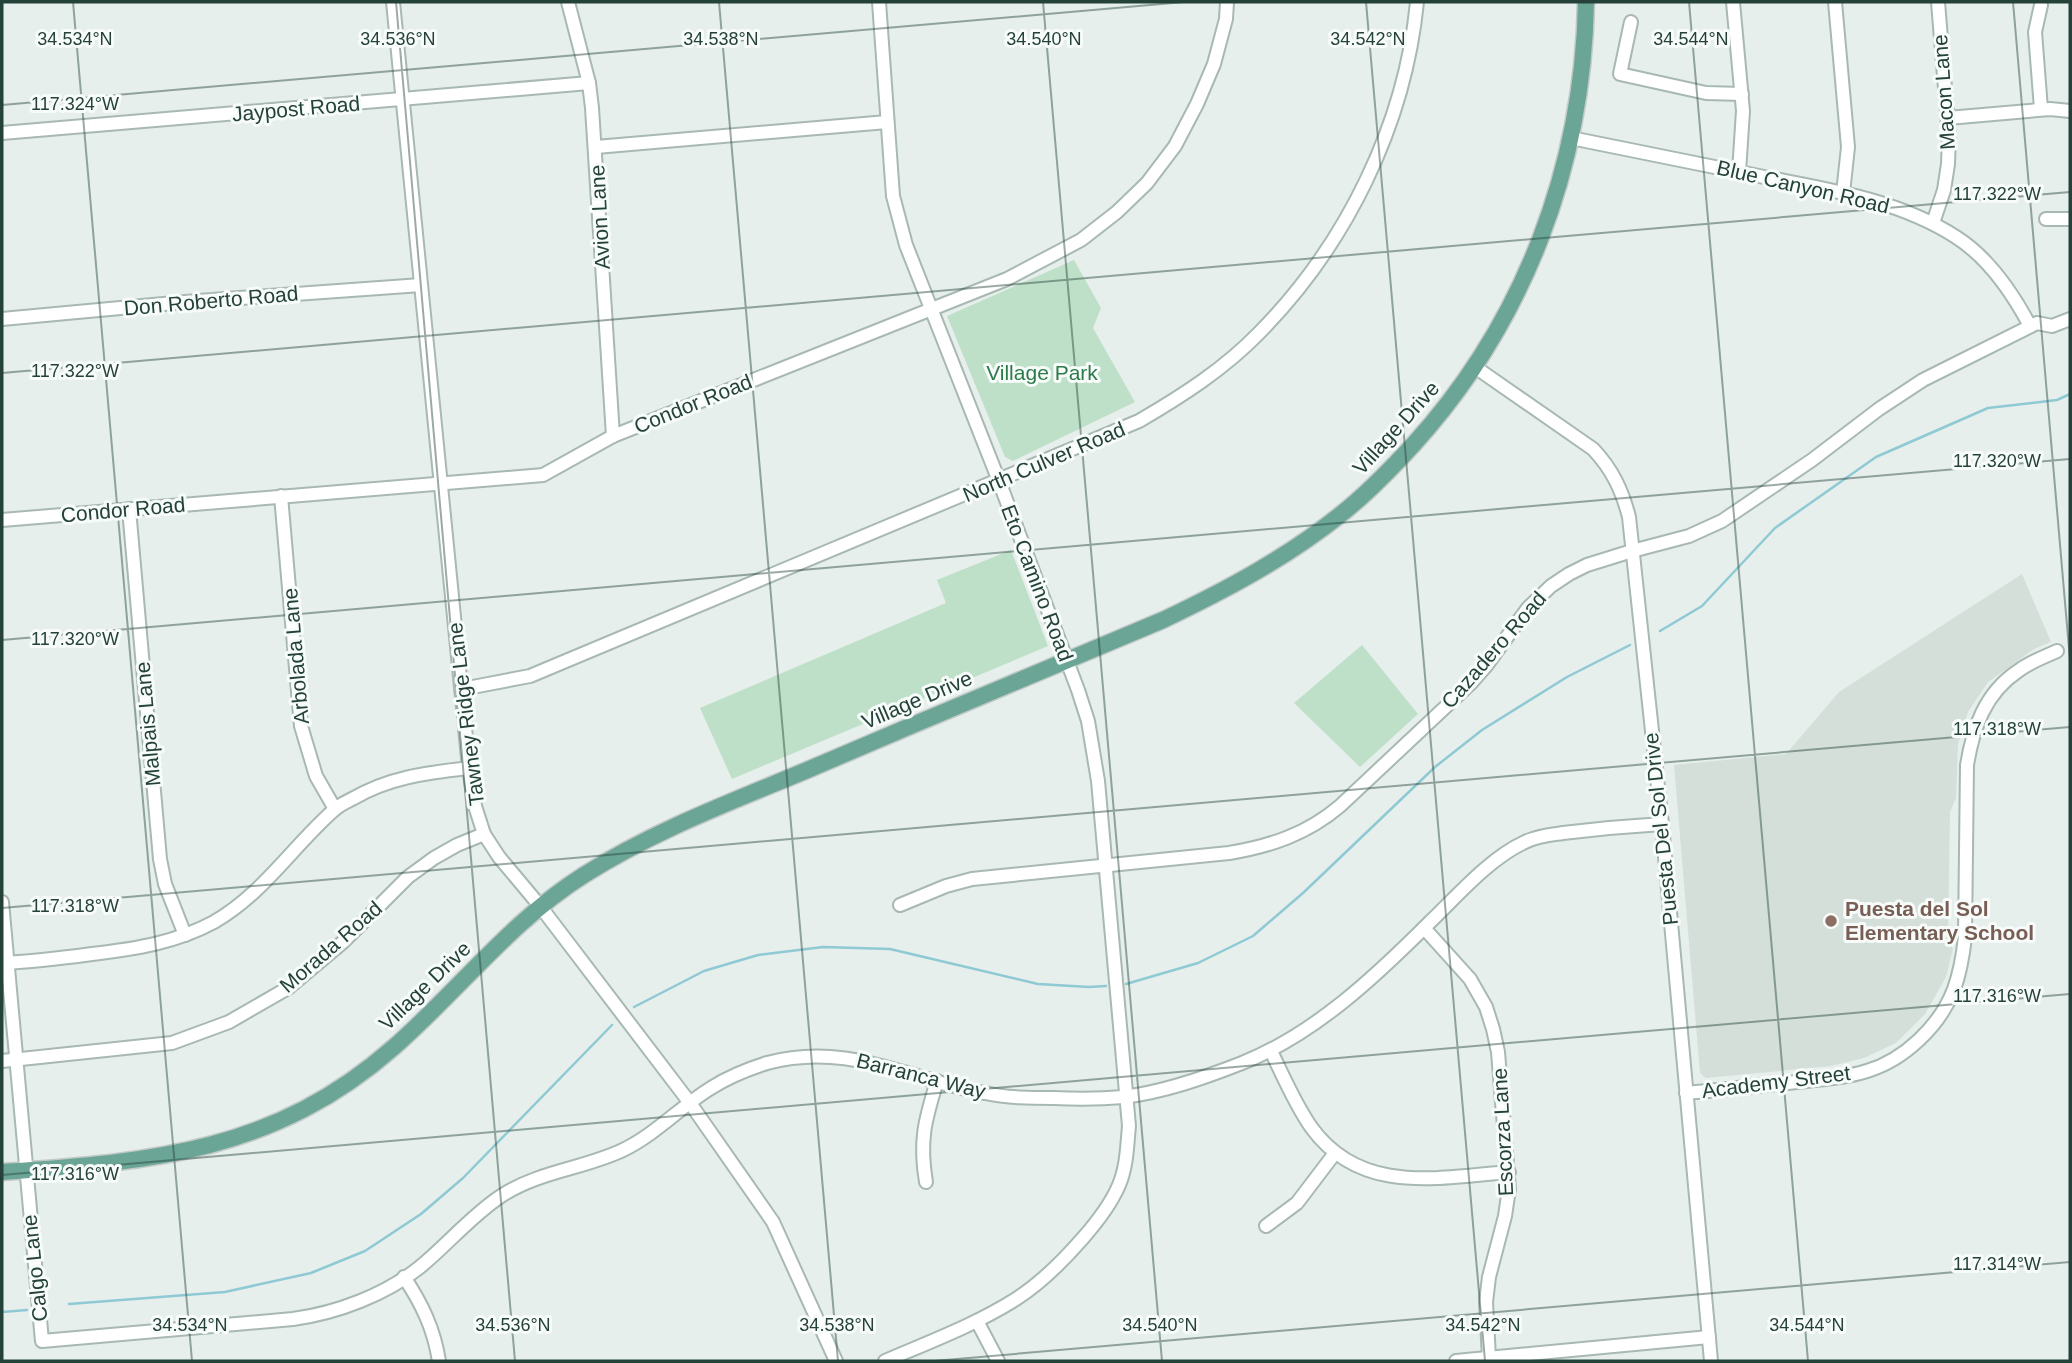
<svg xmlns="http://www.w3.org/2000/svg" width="2072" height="1363" viewBox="0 0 2072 1363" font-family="Arial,sans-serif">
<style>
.built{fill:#d4dfda}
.green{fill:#bfe0c8}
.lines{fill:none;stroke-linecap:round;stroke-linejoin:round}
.stream{stroke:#8ec9d4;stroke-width:2.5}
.minor-casing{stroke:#a8b8b2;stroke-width:16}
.major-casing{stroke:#c2cac8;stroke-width:19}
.minor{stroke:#fff;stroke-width:12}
.major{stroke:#6aa596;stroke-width:16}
.ticks{fill:none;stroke:#24423a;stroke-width:2;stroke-opacity:0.45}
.education-dot{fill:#8d6e63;stroke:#f7fbf9;stroke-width:2.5}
.labels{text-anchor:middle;stroke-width:6;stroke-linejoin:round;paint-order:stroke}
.street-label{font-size:21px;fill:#24423a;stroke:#f7fbf9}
.park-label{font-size:21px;fill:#2d7a4b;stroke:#f7fbf9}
.education-label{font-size:21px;font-weight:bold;fill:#785e54;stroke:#f7fbf9;text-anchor:start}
.ticks-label{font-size:18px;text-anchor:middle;fill:#24423a;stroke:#f7fbf9;stroke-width:6;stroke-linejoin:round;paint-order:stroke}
</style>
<rect width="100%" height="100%" fill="#e6efeb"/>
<path class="built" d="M 2022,574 L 2051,642 L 2034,649 L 1988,682 L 1968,712 L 1958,744 L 1956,798 L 1950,812 L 1948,939 L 1953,949 L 1946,977 L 1925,1014 L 1896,1043 L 1864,1058 L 1831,1066 L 1706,1078 L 1700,1073 L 1674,765 L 1786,754 L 1839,692 Z"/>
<g class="green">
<path d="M 1074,260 L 1101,308 L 1093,328 L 1135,402 L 1013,461 L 1005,457 L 947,316 Z"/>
<path d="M 1011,550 L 1048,646 L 732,779 L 700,708 L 946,603 L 937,580 Z"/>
<path d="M 1362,645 L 1418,714 L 1360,767 L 1294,703 Z"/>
</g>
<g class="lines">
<g class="stream">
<path d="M 1660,631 L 1702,606 L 1775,528 L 1876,457 L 1988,408 L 2057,400 L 2070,394"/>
<path d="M 1126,984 L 1198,963 L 1253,936 L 1303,893 L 1435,767 L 1482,730 L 1567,677 L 1630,645"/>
<path d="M 634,1007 L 704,971 L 758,955 L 823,947 L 890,949 L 1038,984 L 1089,987 L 1106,986"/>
<path d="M 69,1304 L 225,1292 L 311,1273 L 365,1251 L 421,1214 L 463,1178 L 612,1025"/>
<path d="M 2,1312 L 27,1310"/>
</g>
<g class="minor-casing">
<g id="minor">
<path d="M 393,2 L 469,768 L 475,806 L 484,834 L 499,857 L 540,906 L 690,1103 L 773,1222 L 836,1361"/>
<path d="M 568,2 L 589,83 L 592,108 L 613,436"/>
<path d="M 879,2 L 893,196 L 906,245 L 999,481 L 1078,690 L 1088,721 L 1098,781 L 1129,1126 C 1127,1146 1127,1166 1119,1185 C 1111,1204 1097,1222 1083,1238 C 1063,1261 1041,1283 1016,1299 C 975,1325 929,1342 885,1361"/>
<path d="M 1733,2 L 1743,111 L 1739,172"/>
<path d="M 1835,2 L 1848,147 L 1843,193"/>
<path d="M 2041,5 L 2035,32 L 2041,109"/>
<path d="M 1631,22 L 1620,74 L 1706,93 L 1742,94"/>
<path d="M 1948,118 L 2050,109 L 2070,111"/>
<path d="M 2,133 L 589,83"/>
<path d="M 1571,138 C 1636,151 1700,164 1764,177 C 1830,190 1899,200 1956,237 C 1989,258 2012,292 2030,326"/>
<path d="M 596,147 L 887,122"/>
<path d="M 2046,219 L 2070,219"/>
<path d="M 1933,223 L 1944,190 L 1948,164 L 1949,137 L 1938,2"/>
<path d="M 2,319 L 185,302 L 421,285"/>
<path d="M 1475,367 L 1593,449 C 1612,469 1622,490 1629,517 L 1662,824 L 1711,1361"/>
<path d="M 281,496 L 301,726 L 316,776 L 335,809"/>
<path d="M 129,509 L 160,859 L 165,884 L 185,935"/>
<path d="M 2,520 L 543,475 L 613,436 L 1007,279 L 1081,240 L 1117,212 L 1147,183 L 1175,146 L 1197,104 L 1214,64 L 1226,19 L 1227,2"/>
<path d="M 462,689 L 530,676 L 1139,421 C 1182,396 1224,369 1259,333 C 1346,245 1405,125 1417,2"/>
<path d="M 2,902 L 42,1341 L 293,1319 C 337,1313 385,1295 420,1267 C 448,1244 471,1216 501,1196 C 539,1171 583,1169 623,1150 C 656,1134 680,1107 711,1088 C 728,1077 748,1069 767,1063 C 849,1041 908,1080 985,1093 C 1008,1098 1031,1098 1054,1098 C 1077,1099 1100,1099 1123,1097 C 1164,1092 1204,1078 1242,1063 C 1315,1034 1376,976 1431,921 C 1459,894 1490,858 1525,842 C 1537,836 1550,835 1563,833 C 1596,829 1629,826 1662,824"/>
<path d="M 900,905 L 946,886 L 972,879 L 1229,853 C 1271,846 1307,834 1340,806 L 1471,683 L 1486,666 L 1528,608 L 1551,586 L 1569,574 L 1587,565 L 1632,551 L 1689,536 L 1722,521 L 1812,460 L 1879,409 L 1923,380 L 2037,323 L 2052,326 L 2070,319"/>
<path d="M 1424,928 L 1470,979 L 1486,1007 L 1493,1029 L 1498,1052 L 1509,1189 L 1505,1216 L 1489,1277 L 1486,1302 L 1489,1358"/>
<path d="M 2,963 C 32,962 62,958 92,954 C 135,949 175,943 214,922 C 263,894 293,846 334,810 C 339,805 346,802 352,799 C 390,777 426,773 469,768"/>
<path d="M 1271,1051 C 1283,1076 1295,1104 1311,1127 C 1360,1195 1437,1178 1509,1172"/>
<path d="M 2,1061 L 172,1043 L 229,1022 L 288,988 L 343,942 L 408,877 L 434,858 L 457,845 L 484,834"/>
<path d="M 1686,1093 C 1720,1090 1754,1086 1787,1083 C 1814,1080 1841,1079 1867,1071 C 1904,1060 1940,1026 1954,989 C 1960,973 1963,955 1965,937 L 1967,765 C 1973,728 1985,693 2018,671 C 2030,662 2044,657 2057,651"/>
<path d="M 926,1182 C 919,1141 925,1120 937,1081"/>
<path d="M 1266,1226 L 1297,1203 L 1335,1153"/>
<path d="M 404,1277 C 422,1304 434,1329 439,1361"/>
<path d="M 977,1321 L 998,1361"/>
<path d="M 1456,1361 L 1709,1337"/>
</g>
</g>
<g class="major-casing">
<path id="major" d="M 2,1172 C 153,1162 276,1151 394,1047 C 459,990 511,921 584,875 C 653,831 731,802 805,771 C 924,720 1043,670 1163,620 C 1226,590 1286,558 1340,515 C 1367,494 1390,470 1413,445 C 1524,323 1583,167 1586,2"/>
</g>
<use href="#minor" class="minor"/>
<use href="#major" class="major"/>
</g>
<path class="ticks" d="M 73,2 L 192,1361M 396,2 L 515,1361M 719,2 L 838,1361M 1043,2 L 1162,1361M 1366,2 L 1485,1361M 1689,2 L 1808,1361M 2013,2 L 2070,660M 2,105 L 1184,2M 2,373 L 2070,192M 2,640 L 2070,459M 2,908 L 2070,727M 2,1175 L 2070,994M 934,1361 L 2070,1262"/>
<circle class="education-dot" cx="1831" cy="921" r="7"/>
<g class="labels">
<g class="street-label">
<text transform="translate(1944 92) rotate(-94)" y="7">Macon Lane</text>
<text transform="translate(296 109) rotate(-5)" y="7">Jaypost Road</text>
<text transform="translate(1803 187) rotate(13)" y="7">Blue Canyon Road</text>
<text transform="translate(600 217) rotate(-93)" y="7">Avion Lane</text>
<text transform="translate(211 301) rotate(-5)" y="7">Don Roberto Road</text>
<text transform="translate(693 404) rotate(-22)" y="7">Condor Road</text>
<text transform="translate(1396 428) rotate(-48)" y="7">Village Drive</text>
<text transform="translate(1044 462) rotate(-23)" y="7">North Culver Road</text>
<text transform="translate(123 510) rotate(-5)" y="7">Condor Road</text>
<text transform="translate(1037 583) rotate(69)" y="7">Eto Camino Road</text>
<text transform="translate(1494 650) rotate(-49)" y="7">Cazadero Road</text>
<text transform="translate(296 656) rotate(-95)" y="7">Arbolada Lane</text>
<text transform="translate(917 700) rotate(-23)" y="7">Village Drive</text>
<text transform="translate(466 714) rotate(-97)" y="7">Tawney Ridge Lane</text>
<text transform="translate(148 724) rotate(-95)" y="7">Malpais Lane</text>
<text transform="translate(1661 829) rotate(-96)" y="7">Puesta Del Sol Drive</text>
<text transform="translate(331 947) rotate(-41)" y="7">Morada Road</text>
<text transform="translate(425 986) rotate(-44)" y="7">Village Drive</text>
<text transform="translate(921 1076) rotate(14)" y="7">Barranca Way</text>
<text transform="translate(1776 1082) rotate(-7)" y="7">Academy Street</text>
<text transform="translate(1503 1132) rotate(-93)" y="7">Escorza Lane</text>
<text transform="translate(35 1268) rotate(-96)" y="7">Calgo Lane</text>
</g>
<g class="park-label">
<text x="1042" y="380">Village Park</text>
</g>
<g class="education-label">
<text x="1845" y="916">Puesta del Sol<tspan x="1845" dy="24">Elementary School</tspan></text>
</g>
</g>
<g class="ticks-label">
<text x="75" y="45">34.534°N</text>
<text x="398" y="45">34.536°N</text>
<text x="721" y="45">34.538°N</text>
<text x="1044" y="45">34.540°N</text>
<text x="1368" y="45">34.542°N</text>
<text x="1691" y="45">34.544°N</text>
<text x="75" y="110">117.324°W</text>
<text x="1997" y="200">117.322°W</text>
<text x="75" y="377">117.322°W</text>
<text x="1997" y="467">117.320°W</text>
<text x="75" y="645">117.320°W</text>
<text x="1997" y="735">117.318°W</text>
<text x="75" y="912">117.318°W</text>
<text x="1997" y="1002">117.316°W</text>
<text x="75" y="1180">117.316°W</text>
<text x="1997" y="1270">117.314°W</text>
<text x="190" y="1331">34.534°N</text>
<text x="513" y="1331">34.536°N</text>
<text x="837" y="1331">34.538°N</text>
<text x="1160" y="1331">34.540°N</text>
<text x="1483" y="1331">34.542°N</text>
<text x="1807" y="1331">34.544°N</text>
</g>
<rect width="2072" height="1363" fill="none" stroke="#24423a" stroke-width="7"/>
</svg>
